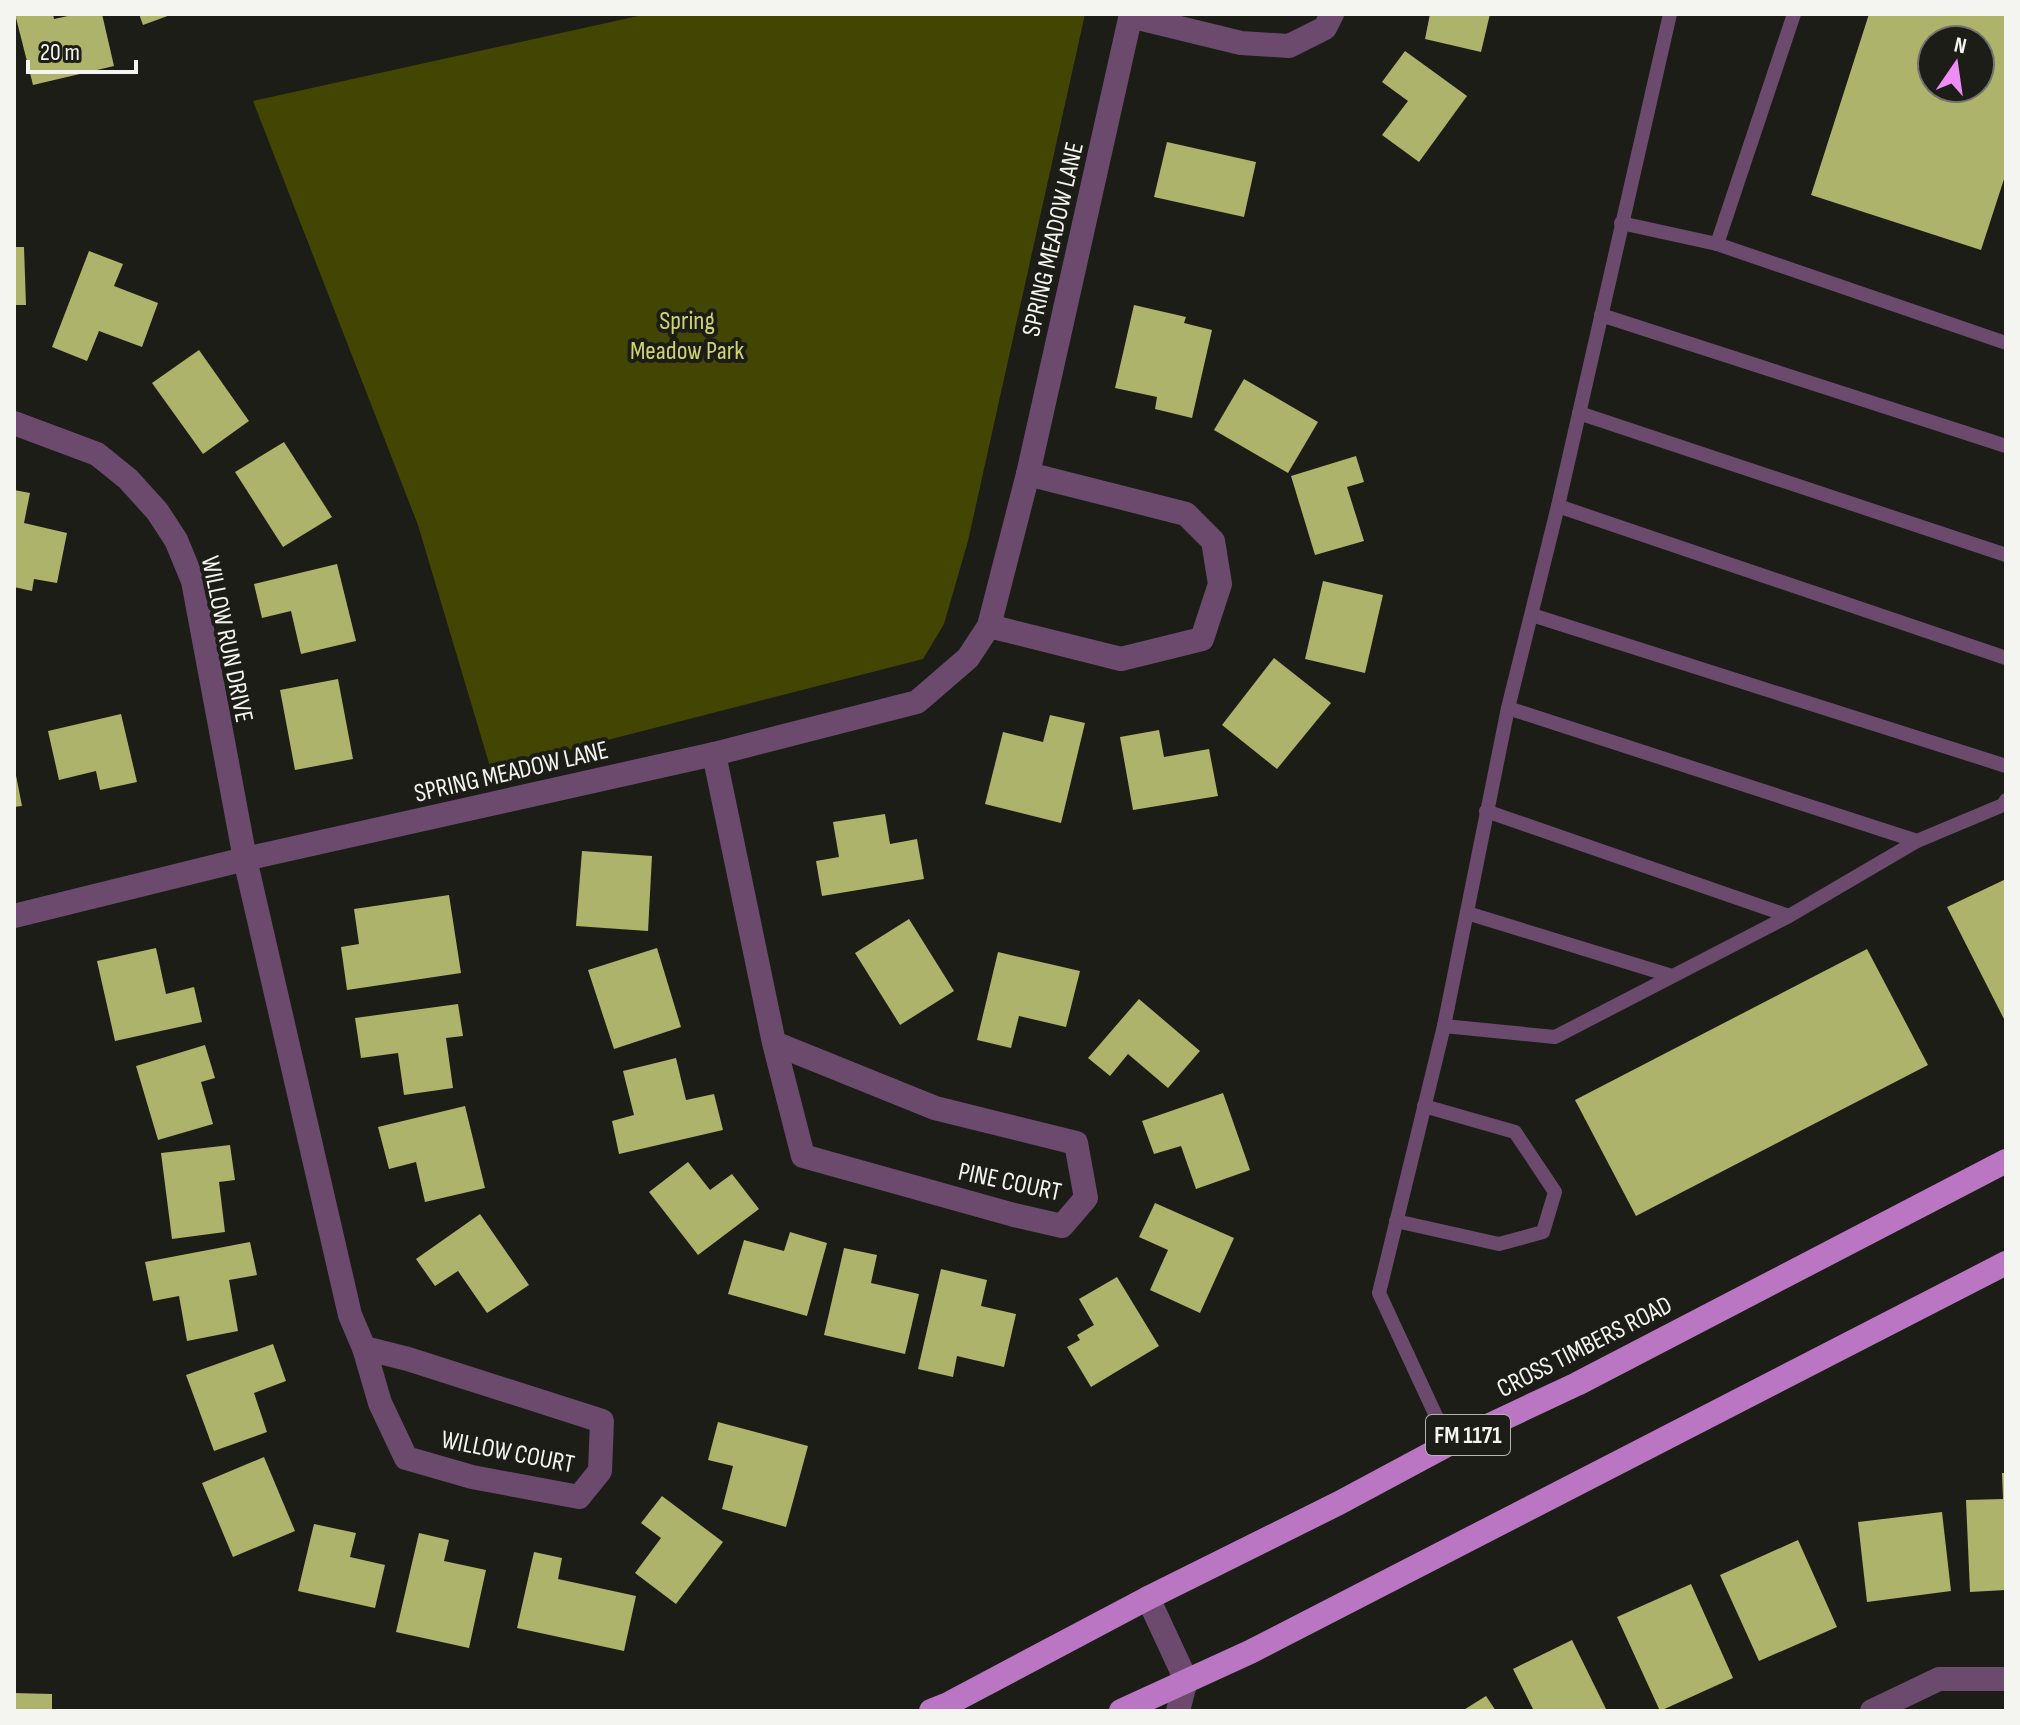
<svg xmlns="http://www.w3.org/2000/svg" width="2020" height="1725" viewBox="0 0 2020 1725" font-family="'Sofia Sans Condensed',sans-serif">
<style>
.green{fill:#434603}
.building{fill:#adb36a;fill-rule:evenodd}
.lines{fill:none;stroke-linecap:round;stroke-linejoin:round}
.service{stroke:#6b4a6e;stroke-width:14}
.minor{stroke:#6b4a6e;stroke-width:24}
.primary{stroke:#ba76c2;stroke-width:24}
.labels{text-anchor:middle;stroke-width:8;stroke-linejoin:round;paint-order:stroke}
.shield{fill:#1c1d17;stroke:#b3b4af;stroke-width:2}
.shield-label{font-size:24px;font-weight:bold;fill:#f4f4f0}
.street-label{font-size:26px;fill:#f4f4f0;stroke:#1c1d17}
.park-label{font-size:26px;fill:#cdd570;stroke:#1c1d17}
</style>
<rect width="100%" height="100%" fill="#1c1d17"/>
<path class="green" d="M 647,14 L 1085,14 L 968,541 L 944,624 L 923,659 L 491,770 L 418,525 L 253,101 Z"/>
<g class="building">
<path d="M 15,14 L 53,14 L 54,19 L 77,14 L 102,14 L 114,66 L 33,85 Z"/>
<path d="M 139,14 L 173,14 L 143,25 Z"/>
<path d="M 1430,14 L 1490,14 L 1481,52 L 1425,39 Z"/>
<path d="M 1869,14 L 2006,14 L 2006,173 L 1981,250 L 1811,195 ZM 1932,40 L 1980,40 L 1980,88 L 1932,88 Z"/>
<path d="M 1405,51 L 1467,96 L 1419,162 L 1382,135 L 1408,101 L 1382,82 Z"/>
<path d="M 1167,142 L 1256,162 L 1244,217 L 1154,197 Z"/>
<path d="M 14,247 L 24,247 L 26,305 L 14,305 Z"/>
<path d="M 89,251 L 123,264 L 114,286 L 158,303 L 142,347 L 99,331 L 87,361 L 52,347 Z"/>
<path d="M 1134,305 L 1186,317 L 1184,323 L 1212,330 L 1192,418 L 1155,409 L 1157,397 L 1115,388 Z"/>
<path d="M 199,350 L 249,421 L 203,454 L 152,383 Z"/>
<path d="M 1244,379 L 1318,422 L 1288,473 L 1214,430 Z"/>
<path d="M 284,442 L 332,517 L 283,547 L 235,472 Z"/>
<path d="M 1356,456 L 1364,482 L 1347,487 L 1364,541 L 1315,555 L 1291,476 Z"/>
<path d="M 14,490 L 30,493 L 24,523 L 67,533 L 57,583 L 34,579 L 32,591 L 14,587 Z"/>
<path d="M 337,564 L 356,641 L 301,654 L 291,611 L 262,618 L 254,584 Z"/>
<path d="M 1323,581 L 1383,595 L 1365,673 L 1305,659 Z"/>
<path d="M 1274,658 L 1331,703 L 1277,769 L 1222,725 Z"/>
<path d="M 338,679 L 353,759 L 295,770 L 280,690 Z"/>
<path d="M 121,714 L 137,782 L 100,790 L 96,771 L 59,780 L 48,731 Z"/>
<path d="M 1050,715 L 1085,723 L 1061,823 L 985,804 L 1003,732 L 1043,742 Z"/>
<path d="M 1159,730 L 1164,757 L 1209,749 L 1218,796 L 1133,810 L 1120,737 Z"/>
<path d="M 14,765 L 22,806 L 14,807 Z"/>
<path d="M 885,814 L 890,844 L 917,839 L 924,879 L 822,896 L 816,861 L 839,857 L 833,822 Z"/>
<path d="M 582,851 L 652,856 L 648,931 L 576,926 Z"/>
<path d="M 2006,879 L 2006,1023 L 1947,907 Z"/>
<path d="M 449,895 L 461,973 L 347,990 L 341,947 L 359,944 L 354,909 Z"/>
<path d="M 909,919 L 954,991 L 900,1025 L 855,953 Z"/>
<path d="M 156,948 L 166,994 L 194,987 L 202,1022 L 115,1041 L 97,961 Z"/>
<path d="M 657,948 L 681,1027 L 614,1049 L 588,970 Z"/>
<path d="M 1867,949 L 1928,1065 L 1636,1216 L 1575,1100 Z"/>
<path d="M 998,952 L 1080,971 L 1066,1027 L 1019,1016 L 1011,1048 L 977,1040 Z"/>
<path d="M 1139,999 L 1200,1051 L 1168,1088 L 1128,1054 L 1110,1076 L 1088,1058 Z"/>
<path d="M 458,1004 L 463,1036 L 446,1038 L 453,1088 L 404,1095 L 398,1053 L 361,1058 L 355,1018 Z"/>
<path d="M 205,1045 L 215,1078 L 201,1082 L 213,1124 L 158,1140 L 136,1066 Z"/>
<path d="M 676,1058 L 686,1100 L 714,1094 L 723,1130 L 619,1154 L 612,1121 L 634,1115 L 623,1071 Z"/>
<path d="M 1223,1093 L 1250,1170 L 1196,1189 L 1181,1146 L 1154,1154 L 1142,1121 Z"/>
<path d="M 465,1106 L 485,1188 L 425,1202 L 416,1162 L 389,1169 L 378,1127 Z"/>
<path d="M 230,1145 L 235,1180 L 219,1182 L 225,1232 L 172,1239 L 161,1153 Z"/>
<path d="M 688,1162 L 710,1190 L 732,1174 L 759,1209 L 698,1255 L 649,1192 Z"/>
<path d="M 1155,1203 L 1234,1238 L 1200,1313 L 1150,1290 L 1168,1250 L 1139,1237 Z"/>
<path d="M 480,1214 L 529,1285 L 487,1313 L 458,1271 L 435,1286 L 416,1259 Z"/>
<path d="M 790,1232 L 827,1243 L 807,1316 L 728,1294 L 744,1240 L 784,1251 Z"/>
<path d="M 250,1242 L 257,1275 L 229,1280 L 238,1331 L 187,1341 L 179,1296 L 153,1301 L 145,1262 Z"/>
<path d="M 844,1248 L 877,1255 L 871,1283 L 919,1294 L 905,1354 L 824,1335 Z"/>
<path d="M 941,1269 L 987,1280 L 981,1306 L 1016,1314 L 1004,1367 L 957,1356 L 953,1377 L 918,1369 Z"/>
<path d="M 1117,1277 L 1159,1346 L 1091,1387 L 1067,1347 L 1080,1340 L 1077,1335 L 1094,1325 L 1079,1299 Z"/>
<path d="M 273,1344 L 286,1381 L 254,1393 L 267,1432 L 214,1451 L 186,1375 Z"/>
<path d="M 718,1422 L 808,1446 L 786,1527 L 722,1509 L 733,1466 L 708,1460 Z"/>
<path d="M 264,1457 L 295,1531 L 233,1557 L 202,1483 Z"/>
<path d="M 2002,1473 L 2006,1473 L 2006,1590 L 1970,1592 L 1966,1500 L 2003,1499 Z"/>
<path d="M 662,1496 L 723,1542 L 676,1604 L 635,1573 L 661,1538 L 641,1523 Z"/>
<path d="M 1942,1512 L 1951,1591 L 1867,1602 L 1858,1522 Z"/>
<path d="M 314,1524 L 356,1533 L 350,1557 L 385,1565 L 375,1608 L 298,1591 Z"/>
<path d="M 419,1533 L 449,1540 L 444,1561 L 486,1570 L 469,1648 L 396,1632 Z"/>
<path d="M 1798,1540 L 1837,1627 L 1759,1661 L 1720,1575 Z"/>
<path d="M 534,1552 L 562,1558 L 558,1579 L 636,1596 L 624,1651 L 517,1628 Z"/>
<path d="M 1691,1584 L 1733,1678 L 1660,1711 L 1617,1617 Z"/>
<path d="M 1572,1640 L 1607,1711 L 1534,1711 L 1513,1669 Z"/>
<path d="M 14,1693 L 52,1694 L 52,1711 L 14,1711 Z"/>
<path d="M 1486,1696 L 1496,1711 L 1462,1711 Z"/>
</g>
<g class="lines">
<g class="service">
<path d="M 1621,223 L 1717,244 L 2006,343"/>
<path d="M 1717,244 L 1794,14"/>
<path d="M 1601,315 L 2006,446"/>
<path d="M 1579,413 L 2006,555"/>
<path d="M 1558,506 L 2006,658"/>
<path d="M 1532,615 L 2006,766"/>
<path d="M 1508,708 L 1917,841"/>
<path d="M 1486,811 L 1789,916"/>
<path d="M 1467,913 L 1672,976"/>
<path d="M 1444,1026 L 1555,1037 L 1789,916 L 1917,841 L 2003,805 L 2006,800"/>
<path d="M 1396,1221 L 1499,1244 L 1543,1232 L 1555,1192 L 1515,1132 L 1424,1106"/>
<path d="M 1449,1444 L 1379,1293 L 1444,1026 L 1508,708 L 1558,506 L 1670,14"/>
</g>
<g class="minor">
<path d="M 1130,16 L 1241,43 L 1289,46 L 1325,28 L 1332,14"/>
<path d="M 14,423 L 97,454 L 128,479 L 157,511 L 176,540 L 193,581 L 245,859 L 350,1315 L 364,1348"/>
<path d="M 989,626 L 1121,659 L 1202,639 L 1220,584 L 1213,541 L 1186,514 L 1028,474"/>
<path d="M 714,754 L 774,1043 L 803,1156 L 1014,1215 L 1062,1226 L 1086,1198 L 1076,1143 L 935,1108 L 774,1043"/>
<path d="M 14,916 L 245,859 L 714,754 L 917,702 L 968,658 L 989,626 L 1028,474 L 1131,14"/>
<path d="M 364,1348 L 408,1359 L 602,1421 L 600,1471 L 579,1497 L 472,1477 L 406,1458 L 380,1403 Z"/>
<path d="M 1148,1598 L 1186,1680 L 1178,1711"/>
<path d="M 1872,1711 L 1939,1679 L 2006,1679"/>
</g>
<g class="primary">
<path d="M 931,1711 L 946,1705 L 1148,1598 L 1339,1503 L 1449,1444 L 1577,1384 L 2006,1161"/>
<path d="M 1121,1711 L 1250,1652 L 2006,1263"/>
</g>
</g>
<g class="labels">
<rect class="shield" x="1426" y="1415" width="84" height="40" rx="6"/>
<g class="shield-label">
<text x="1468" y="1443">FM 1171</text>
</g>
<g class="street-label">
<text transform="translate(1052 239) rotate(-77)" y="9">SPRING MEADOW LANE</text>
<text transform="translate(228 639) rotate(78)" y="9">WILLOW RUN DRIVE</text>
<text transform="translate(511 771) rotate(-13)" y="9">SPRING MEADOW LANE</text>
<text transform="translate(1010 1181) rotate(12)" y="9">PINE COURT</text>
<text transform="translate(1584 1346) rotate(-27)" y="9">CROSS TIMBERS ROAD</text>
<text transform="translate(508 1451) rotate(11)" y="9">WILLOW COURT</text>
</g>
<g class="park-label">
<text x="687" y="329">Spring<tspan x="687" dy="30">Meadow Park</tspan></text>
</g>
</g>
<rect width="2020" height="1725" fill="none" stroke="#f4f4f0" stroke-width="32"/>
<g transform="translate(1956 64) rotate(13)"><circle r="38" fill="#1c1d17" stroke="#72736e" stroke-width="2"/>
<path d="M0-6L14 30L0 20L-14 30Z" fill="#ee8cf8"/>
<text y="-12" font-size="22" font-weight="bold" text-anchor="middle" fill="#f4f4f0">N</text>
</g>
<path d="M28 60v12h108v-12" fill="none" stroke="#f4f4f0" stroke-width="4"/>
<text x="40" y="60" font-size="24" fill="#f4f4f0" stroke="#1c1d17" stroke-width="6" paint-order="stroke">20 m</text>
</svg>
